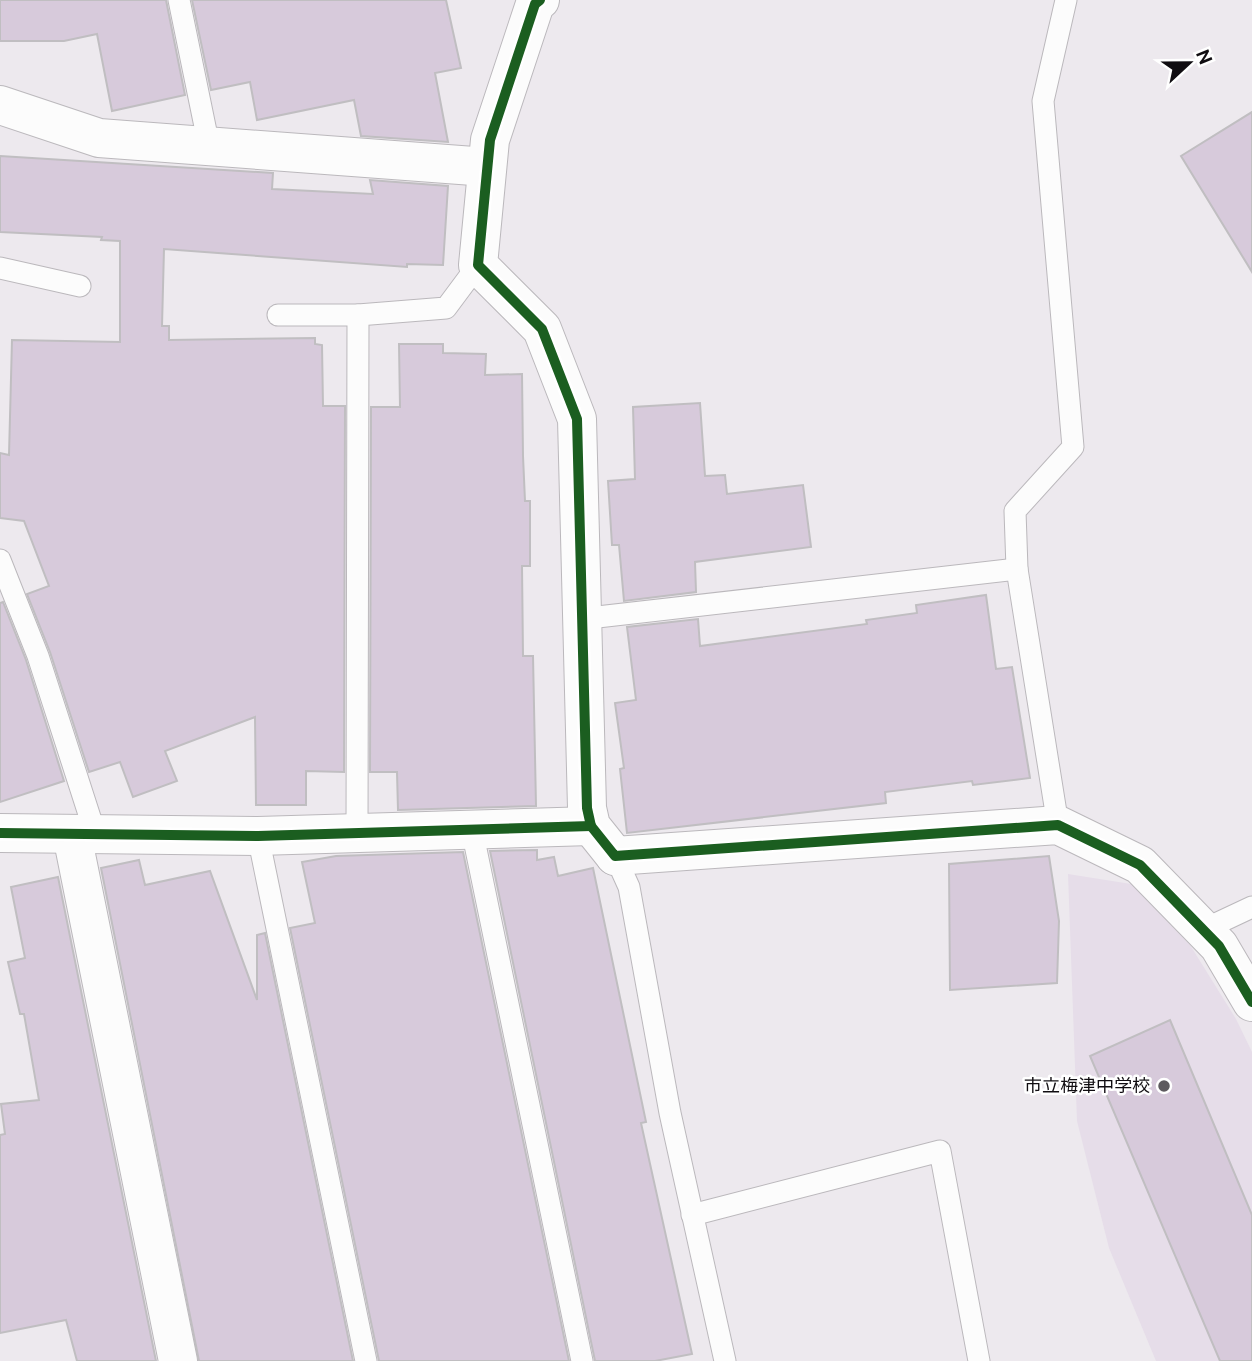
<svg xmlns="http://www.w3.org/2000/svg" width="1252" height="1361" viewBox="0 0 1252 1361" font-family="Ubuntu,'Noto Sans JP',sans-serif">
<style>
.built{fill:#e6dde9}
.building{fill:#d7cadb;stroke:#c0bec1;stroke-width:2}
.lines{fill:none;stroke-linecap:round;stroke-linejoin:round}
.lane-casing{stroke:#bbb8bc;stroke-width:23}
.street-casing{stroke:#bbb8bc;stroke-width:40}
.secondary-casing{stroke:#bbb8bc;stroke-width:40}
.lane{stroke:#fcfcfc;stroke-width:21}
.street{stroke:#fcfcfc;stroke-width:38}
.secondary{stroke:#fcfcfc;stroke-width:38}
.cycleway-casing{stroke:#fff;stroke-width:15}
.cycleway{stroke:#1b5e20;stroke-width:10}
.poi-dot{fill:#5d5a5e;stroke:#fff;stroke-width:2.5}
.labels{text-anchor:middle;stroke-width:5;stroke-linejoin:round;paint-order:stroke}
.poi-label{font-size:18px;fill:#100d11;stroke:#fff;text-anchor:end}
</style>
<rect width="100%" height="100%" fill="#ede9ee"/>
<path class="built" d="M 1068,874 L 1131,884 L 1190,945 L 1236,1019 L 1252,1052 L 1252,1361 L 1156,1361 L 1109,1248 L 1077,1121 Z"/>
<g class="building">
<path d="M 0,0 L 166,0 L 185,95 L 112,111 L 97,34 L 64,41 L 0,41 Z"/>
<path d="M 192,0 L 446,0 L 461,68 L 435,73 L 448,142 L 361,136 L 354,100 L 257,120 L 250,82 L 211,90 Z"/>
<path d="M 1252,112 L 1252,272 L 1181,156 Z"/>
<path d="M 0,156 L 273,173 L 272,189 L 373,194 L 370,180 L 448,186 L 443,265 L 407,264 L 407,267 L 164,249 L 162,326 L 169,326 L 169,340 L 315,338 L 315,344 L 322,345 L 323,406 L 345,406 L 344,772 L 306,771 L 306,805 L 256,805 L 255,717 L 165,751 L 177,781 L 133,797 L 120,762 L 89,772 L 50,652 L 27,594 L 49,586 L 24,521 L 0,518 L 0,453 L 9,455 L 12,340 L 120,342 L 120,241 L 101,240 L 102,237 L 0,232 Z"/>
<path d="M 399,344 L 443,344 L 443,353 L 486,354 L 485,375 L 522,374 L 523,456 L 525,501 L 530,501 L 530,566 L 522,566 L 523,656 L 533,656 L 536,806 L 398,810 L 397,772 L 370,772 L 371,407 L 400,407 Z"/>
<path d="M 700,403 L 705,476 L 725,475 L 727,494 L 803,485 L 811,547 L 695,562 L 696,592 L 624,601 L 619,545 L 612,545 L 608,481 L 635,479 L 633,407 Z"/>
<path d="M 986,595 L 996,669 L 1012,667 L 1030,778 L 973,785 L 972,781 L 885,792 L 886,803 L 627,833 L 620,769 L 624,768 L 615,703 L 636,700 L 627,627 L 698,619 L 700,646 L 867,624 L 866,620 L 917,613 L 916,605 Z"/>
<path d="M 3,602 L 26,660 L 64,781 L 0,802 L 0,603 Z"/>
<path d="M 537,850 L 537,860 L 554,857 L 558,876 L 593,868 L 646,1122 L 641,1123 L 692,1354 L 655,1361 L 595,1361 L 490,851 Z"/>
<path d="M 463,852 L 569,1361 L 379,1361 L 290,928 L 315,923 L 302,862 L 336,856 Z"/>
<path d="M 1049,856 L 1059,921 L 1057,983 L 950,990 L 949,864 Z"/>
<path d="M 139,860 L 145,885 L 210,871 L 257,1000 L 257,935 L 265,933 L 353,1361 L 199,1361 L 101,868 Z"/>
<path d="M 58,877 L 156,1361 L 77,1361 L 66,1320 L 0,1333 L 0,1135 L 5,1134 L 1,1104 L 39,1100 L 24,1014 L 20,1014 L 8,962 L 25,958 L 11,887 Z"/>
<path d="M 1170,1020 L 1252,1215 L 1252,1361 L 1220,1361 L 1090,1056 Z"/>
</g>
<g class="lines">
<g class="lane-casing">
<g id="lane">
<path d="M 179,0 L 209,146"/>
<path d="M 0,268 L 80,286"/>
<path d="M 278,315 L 358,315"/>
<path d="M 0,560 L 38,656 L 96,836"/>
<path d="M 1017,569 L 1015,511 L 1073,447 L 1043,101 L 1066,0"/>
<path d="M 580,619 L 1017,569 L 1058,825"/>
<path d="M 472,830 L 582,1361"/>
<path d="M 357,833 L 358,315 L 446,308 L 478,265"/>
<path d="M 258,836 L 366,1361"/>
<path d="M 615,856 L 629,887 L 670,1113 L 725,1361"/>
<path d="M 1203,930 L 1252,907"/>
<path d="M 692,1215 L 940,1151 L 979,1361"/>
</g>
</g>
<g class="street-casing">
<g id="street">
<path d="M 0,833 L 258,836 L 591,826"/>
<path d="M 72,835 L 178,1361"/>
<path d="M 615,856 L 1058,825 L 1140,865 L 1219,946 L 1252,1002"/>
</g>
</g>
<g class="secondary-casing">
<g id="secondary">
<path d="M 540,0 L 535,4 L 490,140 L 478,265 L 542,329 L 577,419 L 587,808 L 591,826 L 615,856"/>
<path d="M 0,105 L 99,138 L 487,167"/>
</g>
</g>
<use href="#lane" class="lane"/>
<use href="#street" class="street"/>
<use href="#secondary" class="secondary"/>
<g class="cycleway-casing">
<g id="cycleway">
<path d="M 540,0 L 535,4 L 490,140 L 478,265 L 542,329 L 577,419 L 587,808 L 591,826 L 615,856 L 1058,825 L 1140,865 L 1219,946 L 1252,1002"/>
<path d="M 0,833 L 258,836 L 591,826"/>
</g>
</g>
<use href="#cycleway" class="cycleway"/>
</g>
<circle class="poi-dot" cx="1164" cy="1086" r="7"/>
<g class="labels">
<g class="poi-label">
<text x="1150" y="1092">市立梅津中学校</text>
</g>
</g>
<g transform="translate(1189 63) rotate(68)" stroke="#ffffff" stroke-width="5" paint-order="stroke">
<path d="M0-5L12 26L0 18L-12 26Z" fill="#100d11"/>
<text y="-10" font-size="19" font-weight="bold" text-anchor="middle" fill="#100d11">N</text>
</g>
</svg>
